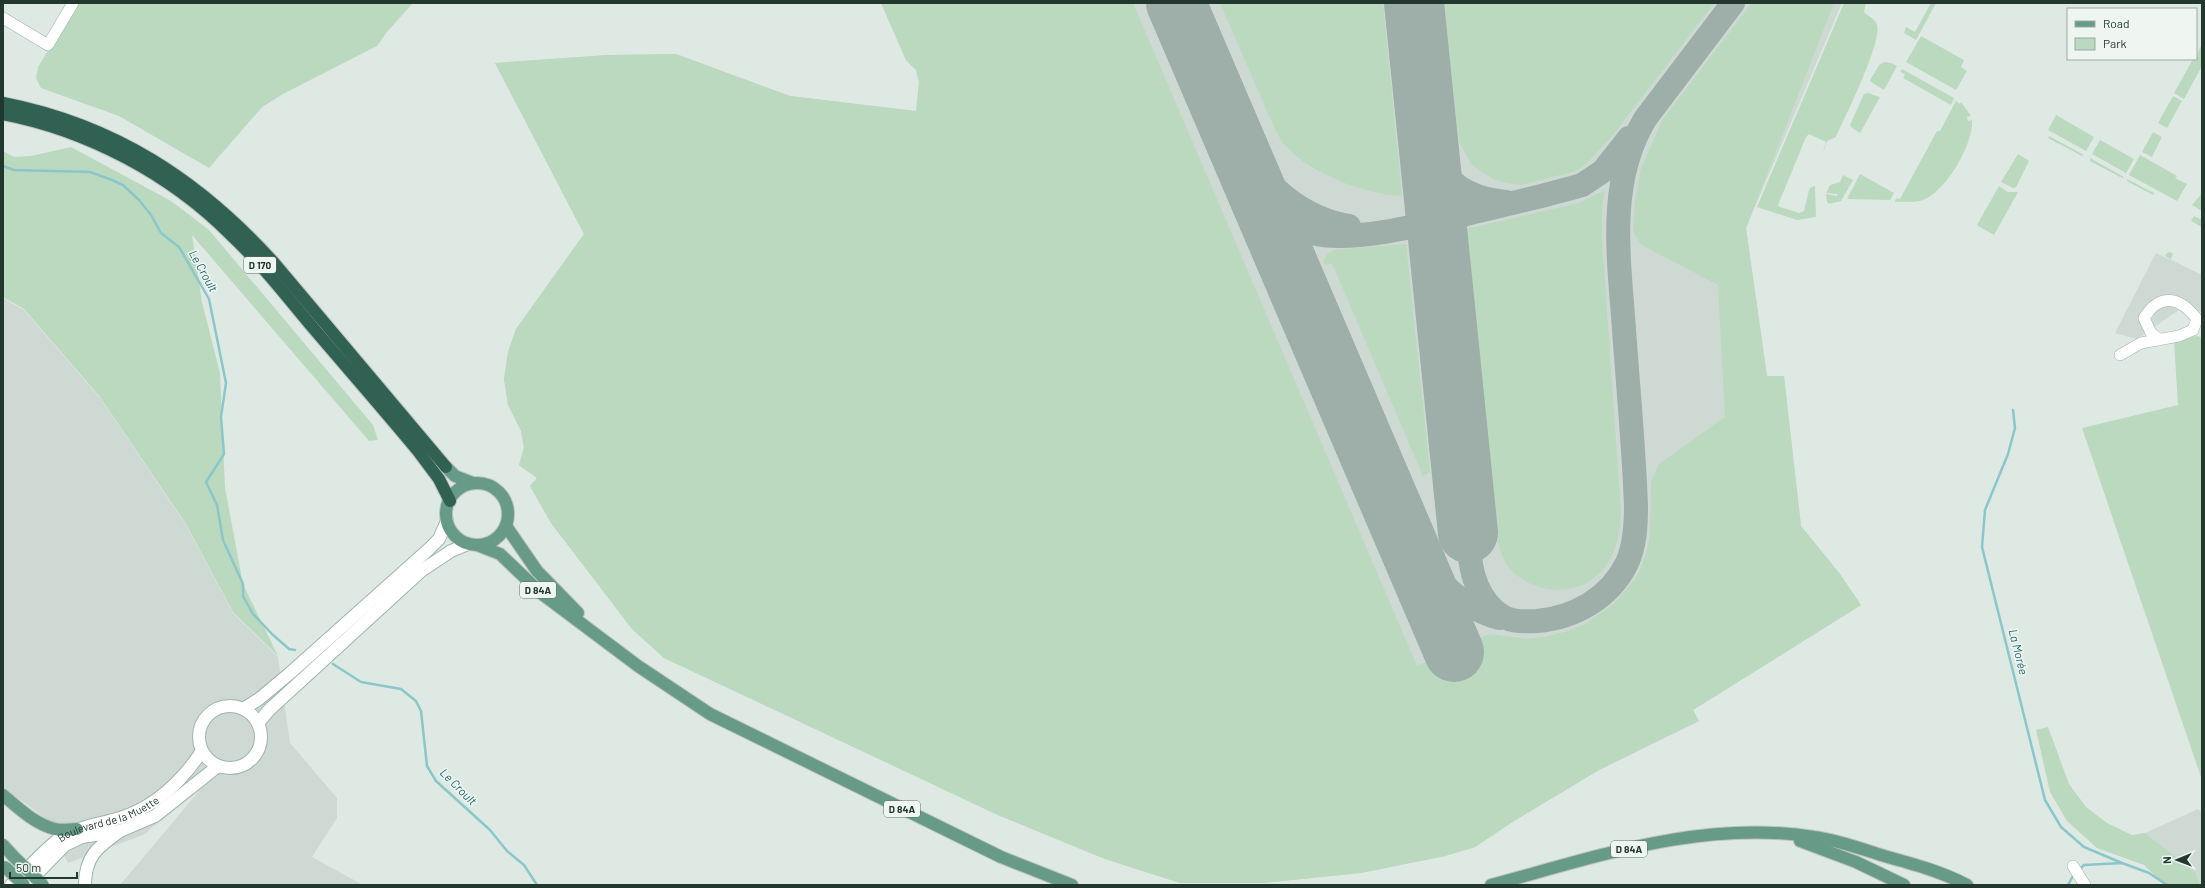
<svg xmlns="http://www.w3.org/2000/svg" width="2205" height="888" viewBox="0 0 2205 888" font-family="Barlow,sans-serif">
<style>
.built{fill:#ced9d3}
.green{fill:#bad9bf}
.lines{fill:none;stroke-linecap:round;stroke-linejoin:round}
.stream{stroke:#8bc7ca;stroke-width:2.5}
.taxiway{stroke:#9eaea8;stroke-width:24}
.runway{stroke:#9eaea8;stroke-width:60}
.street-casing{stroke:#a3b0aa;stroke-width:12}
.secondary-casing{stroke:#a0b4aa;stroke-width:14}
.primary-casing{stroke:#bdc3c1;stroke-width:14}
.highway-casing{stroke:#bdc3c1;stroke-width:14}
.street{stroke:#fff;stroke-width:11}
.secondary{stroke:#fff;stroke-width:12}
.primary{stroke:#679b88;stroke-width:12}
.highway{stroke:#306152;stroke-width:12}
.primary-bridge-casing{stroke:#bdc3c1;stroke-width:14;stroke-linecap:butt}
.primary-bridge{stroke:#679b88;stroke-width:12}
.labels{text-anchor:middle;stroke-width:3;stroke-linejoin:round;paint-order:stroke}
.shield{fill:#eff6f2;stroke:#60716a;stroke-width:1}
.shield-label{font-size:10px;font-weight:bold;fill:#22382f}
.street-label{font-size:11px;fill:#22382f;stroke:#eff6f2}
.water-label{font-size:12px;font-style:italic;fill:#21696e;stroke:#eff6f2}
</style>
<rect width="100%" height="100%" fill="#dfe9e4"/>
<g class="built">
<path d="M 881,3 L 1842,3 L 1746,228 L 1767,376 L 1784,376 L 1801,526 L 1840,574 L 1861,605 L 1693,710 L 1699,721 L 1599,770 L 1514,821 L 1475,847 L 1445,856 L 1361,873 L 1263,883 L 1180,883 L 1105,859 L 1000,816 L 664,658 L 632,629 L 551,523 L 530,486 L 537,478 L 519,465 L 524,448 L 521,431 L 508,405 L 504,379 L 508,352 L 516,329 L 584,234 L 495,63 L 608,55 L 676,54 L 790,96 L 916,111 L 919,82 L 916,70 L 906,60 Z"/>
<path d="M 2156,253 L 2202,275 L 2202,312 L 2186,305 L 2137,339 L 2115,333 Z"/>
<path d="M 3,298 L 24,310 L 100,398 L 186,525 L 233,613 L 278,657 L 290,743 L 337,798 L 337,818 L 312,857 L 363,885 L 120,885 L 200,790 L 143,835 L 68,863 L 44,817 L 3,787 Z"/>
<path d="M 2198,809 L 2202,813 L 2202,885 L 2200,885 L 2196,873 L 2145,833 Z"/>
</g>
<g class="green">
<path d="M 77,3 L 413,3 L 387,32 L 377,46 L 283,94 L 262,107 L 209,168 L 119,116 L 41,88 L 36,78 L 38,67 Z"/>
<path d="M 881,3 L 1133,3 L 1417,666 L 1489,634 L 1527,639 L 1545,637 L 1568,631 L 1585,624 L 1615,603 L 1638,575 L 1647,551 L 1650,534 L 1651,482 L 1659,464 L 1725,417 L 1718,285 L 1640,244 L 1633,231 L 1635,203 L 1641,168 L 1663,119 L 1752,3 L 1834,3 L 1746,228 L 1767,376 L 1784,376 L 1801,526 L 1840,574 L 1861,605 L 1693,710 L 1699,721 L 1599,770 L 1514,821 L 1475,847 L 1445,856 L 1361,873 L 1263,883 L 1180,883 L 1105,859 L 1000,816 L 664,658 L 632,629 L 551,523 L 530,486 L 537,478 L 519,465 L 524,448 L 521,431 L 508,405 L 504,379 L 508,352 L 516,329 L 584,234 L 495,63 L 608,55 L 676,54 L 790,96 L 916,111 L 919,82 L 916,70 L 906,60 Z"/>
<path d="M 1220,3 L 1383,3 L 1402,196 C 1366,195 1306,172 1283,143 C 1279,138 1277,132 1274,127 Z"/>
<path d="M 1444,3 L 1714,3 L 1614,134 L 1586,164 L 1576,171 L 1521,185 L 1507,183 L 1493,179 L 1472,165 L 1459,142 Z"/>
<path d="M 1844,3 L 1866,3 L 1864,12 C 1869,17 1875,18 1877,25 C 1882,43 1845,117 1836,137 L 1827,141 L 1822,157 L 1826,142 L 1809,134 L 1806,137 L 1778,205 L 1780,207 L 1799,213 L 1804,211 L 1809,190 L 1811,187 L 1815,186 L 1816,217 L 1797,220 L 1757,207 Z"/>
<path d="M 1931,3 L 1936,3 L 1916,40 L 1904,33 L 1906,27 L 1915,32 Z"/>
<path d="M 1921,36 L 1964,60 L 1961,67 L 1967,71 L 1956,90 L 1906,62 Z"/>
<path d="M 2200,47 L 2202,48 L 2202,66 L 2184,99 L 2174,93 L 2193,59 L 2196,59 Z"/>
<path d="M 1885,62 L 1891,63 L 1897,66 L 1884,90 L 1871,82 L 1870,80 L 1880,64 Z"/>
<path d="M 1902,69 L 1954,98 L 1951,105 L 1903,78 L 1905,74 L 1900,72 Z"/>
<path d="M 1868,93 L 1880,97 L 1860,133 L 1852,128 L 1850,125 L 1864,94 Z"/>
<path d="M 2173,96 L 2182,101 L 2167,128 L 2158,123 Z"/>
<path d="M 1956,101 L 1960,104 L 1961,102 L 1971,116 L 1967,117 L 1968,121 L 1972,120 C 1974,143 1946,192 1923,200 C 1914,203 1905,201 1895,202 L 1896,198 L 1900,199 L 1937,131 L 1940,131 Z"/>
<path d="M 2056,115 L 2094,137 L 2086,151 L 2048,130 Z"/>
<path d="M 2153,132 L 2162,137 L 2152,157 L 2142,152 Z"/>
<path d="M 2049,136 L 2084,155 L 2082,156 L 2048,138 Z"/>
<path d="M 2100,140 L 2134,159 L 2126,173 L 2092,154 Z"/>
<path d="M 71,147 L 171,201 L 209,230 L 373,425 L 378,440 L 369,441 L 192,235 L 202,302 L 220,373 L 225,488 L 243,584 L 278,656 L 233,612 L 186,524 L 100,397 L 24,309 L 3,297 L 3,151 L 14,157 L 31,156 Z"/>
<path d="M 2018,154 L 2029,161 L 2016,187 L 2013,188 L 2001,182 Z"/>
<path d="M 2140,155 L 2177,176 L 2175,178 L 2187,184 L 2177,201 L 2129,175 Z"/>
<path d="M 2090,158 L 2124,177 L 2122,178 L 2090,161 Z"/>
<path d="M 1860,174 L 1894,193 L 1890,200 L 1847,199 Z"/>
<path d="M 1843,175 L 1853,180 L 1841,201 L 1829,204 L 1827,202 L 1826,194 L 1837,196 L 1837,194 L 1826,193 L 1830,185 L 1840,182 Z"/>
<path d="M 2127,179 L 2154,193 L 2153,195 L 2127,181 Z"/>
<path d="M 1999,186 L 2008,192 L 2018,192 L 1994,235 L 1977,225 Z"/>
<path d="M 1605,190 L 1602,207 L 1602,239 L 1621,513 C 1620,533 1617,551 1605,567 C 1582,597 1539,596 1513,572 C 1505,565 1501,553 1498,543 L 1466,229 L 1579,203 Z"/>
<path d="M 2202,193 L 2202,211 L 2192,205 Z"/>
<path d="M 2194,216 L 2202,220 L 2202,227 L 2191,221 Z"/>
<path d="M 1406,244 L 1430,472 L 1423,476 L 1332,263 L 1325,265 L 1323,261 L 1328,253 L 1332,252 L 1332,250 Z"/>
<path d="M 2168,252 L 2173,253 L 2171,259 L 2202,277 L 2165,256 Z"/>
<path d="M 2196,336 L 2202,337 L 2202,780 L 2082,428 L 2178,405 L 2174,342 Z"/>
<path d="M 2048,727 L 2069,784 L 2086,807 L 2107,823 L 2132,835 L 2145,833 L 2196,873 L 2200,885 L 2165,885 L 2144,865 L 2097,848 L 2067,821 L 2050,792 L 2036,730 Z"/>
</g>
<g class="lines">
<g class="stream">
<path d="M 3,166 L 14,170 L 90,172 L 112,180 L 123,185 L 139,200 L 151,215 L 161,233 L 179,247 L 209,299 L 226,383 L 221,417 L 224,454 L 206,482 L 217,505 L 223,540 L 243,584 L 243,596 L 253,614 L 272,634 L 289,649 L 295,650"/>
<path d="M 2013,410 L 2015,428 L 2008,454 L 1985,510 L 1982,547 L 2045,800 L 2061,827 L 2084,847 L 2122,863"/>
<path d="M 333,664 L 361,682 L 401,689 L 416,701 L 421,711 L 427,766 L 436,781 L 490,830 L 507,851 L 524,865 L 537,885"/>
<path d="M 2080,869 L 2084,865 L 2122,863 L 2149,873 L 2167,885"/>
<path d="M 2068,885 L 2074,874"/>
</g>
<g class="taxiway">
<path d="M 1427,137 C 1432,147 1435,160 1441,169 C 1456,191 1481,200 1506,202"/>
<path d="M 1237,144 C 1265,183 1299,218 1349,226"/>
<path d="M 1257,193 C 1273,213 1287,226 1312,233 C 1353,244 1429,223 1470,213 C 1508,204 1545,196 1582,185 L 1603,171 L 1629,138"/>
<path d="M 1468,533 C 1469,560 1472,591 1495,611 C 1508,622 1520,622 1537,621 C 1574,618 1610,598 1627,563 C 1635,545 1636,526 1636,507 C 1634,447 1628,388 1624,329 C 1619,258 1607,183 1645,119 L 1733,3"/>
<path d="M 1404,535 C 1428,570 1455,606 1499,618"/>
</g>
<g class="runway">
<path d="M 1176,3 L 1454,652"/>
<path d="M 1414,3 L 1468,533"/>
</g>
<g class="street-casing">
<g id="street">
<path d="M 3,18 L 48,45 L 73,3"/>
<path d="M 2120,355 L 2141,343 L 2179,336 L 2193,330 L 2197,319 C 2180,297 2160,292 2144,318 L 2151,333 L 2159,339"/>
<path d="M 2073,866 L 2085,885"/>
</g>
</g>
<g class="secondary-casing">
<g id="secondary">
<circle cx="230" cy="737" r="31"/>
<path d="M 243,709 L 259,699 L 289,674 L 429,549 L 439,539 L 447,521"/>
<path d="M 258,723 L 269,710 L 421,571 L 451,551 L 468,544"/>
<path id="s1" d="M 11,885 C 26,871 46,847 62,837 C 80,826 101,824 120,818 C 155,807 182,781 202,751"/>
<path d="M 26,885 L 65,845 L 82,837 L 120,831 L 155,816 L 218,766"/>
<path d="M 85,885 C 85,856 98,847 120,831"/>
</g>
</g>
<g class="primary-casing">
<g id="primary">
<path d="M 446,467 L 455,476 L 473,483"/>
<circle cx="477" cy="514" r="31"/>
<path d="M 506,526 L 537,571 L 578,613"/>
<path d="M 477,545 L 500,554 L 542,594 L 638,666 L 710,714 L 1001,857 L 1072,885"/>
<path d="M 3,795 C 18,808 35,824 55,829 C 62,831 70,829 77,829"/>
<path d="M 1800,841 L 1856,862 L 1904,885"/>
<path d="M 3,845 L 14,857"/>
<path d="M 1491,885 C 1596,857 1703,819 1814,837 C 1837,840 1859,848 1881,855 C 1910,863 1940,871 1967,885"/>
</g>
</g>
<g class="highway-casing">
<g id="highway">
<path d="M 3,103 C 115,125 199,180 275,264 L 446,467"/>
<path d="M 3,114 C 87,130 170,174 230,234 C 261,263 287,297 314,329 C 349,370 384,410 418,451 L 439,479 L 450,501"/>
</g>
</g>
<use href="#street" class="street"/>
<use href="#secondary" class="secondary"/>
<use href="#primary" class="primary"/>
<use href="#highway" class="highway"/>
<g class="primary-bridge-casing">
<g id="primary-bridge">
<path d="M 14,857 L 43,885"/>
<path d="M 5,867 L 24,885"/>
</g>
</g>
<use href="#primary-bridge" class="primary-bridge"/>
</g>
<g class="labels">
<g class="shield">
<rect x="244" y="257" width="32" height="16" rx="3"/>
<rect x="520" y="582" width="36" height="16" rx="3"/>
<rect x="884" y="801" width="36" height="16" rx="3"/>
<rect x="1611" y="841" width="36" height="16" rx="3"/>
</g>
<g class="shield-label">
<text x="260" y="269">D 170</text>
<text x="538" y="594">D 84A</text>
<text x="902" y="813">D 84A</text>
<text x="1629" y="853">D 84A</text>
</g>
<g class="street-label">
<text dy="4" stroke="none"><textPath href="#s1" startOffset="120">Boulevard de la Muette</textPath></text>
</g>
<g class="water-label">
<text transform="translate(203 271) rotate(61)" y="4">Le Croult</text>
<text transform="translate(2018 652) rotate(76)" y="4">La Morée</text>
<text transform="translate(458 787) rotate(45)" y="4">Le Croult</text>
</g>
</g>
<rect width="2205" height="888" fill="none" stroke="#22382f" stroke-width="8"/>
<rect x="2067" y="8" width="130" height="52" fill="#eff6f2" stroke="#9daaa4"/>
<rect x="2075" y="21" width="20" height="6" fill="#679b88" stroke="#9daaa4"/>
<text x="2103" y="28" font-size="12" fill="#22382f">Road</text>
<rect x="2075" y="38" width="20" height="12" fill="#bad9bf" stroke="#9daaa4"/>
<text x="2103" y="48" font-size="12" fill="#22382f">Park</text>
<g transform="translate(2177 860) rotate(269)" stroke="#eff6f2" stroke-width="3" paint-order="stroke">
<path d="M0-3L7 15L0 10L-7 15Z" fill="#22382f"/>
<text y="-6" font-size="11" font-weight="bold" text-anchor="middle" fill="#22382f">N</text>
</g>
<path d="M10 872v6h67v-6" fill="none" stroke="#22382f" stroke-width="2"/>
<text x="16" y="872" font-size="12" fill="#22382f" stroke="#eff6f2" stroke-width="3" paint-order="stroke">50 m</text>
</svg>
